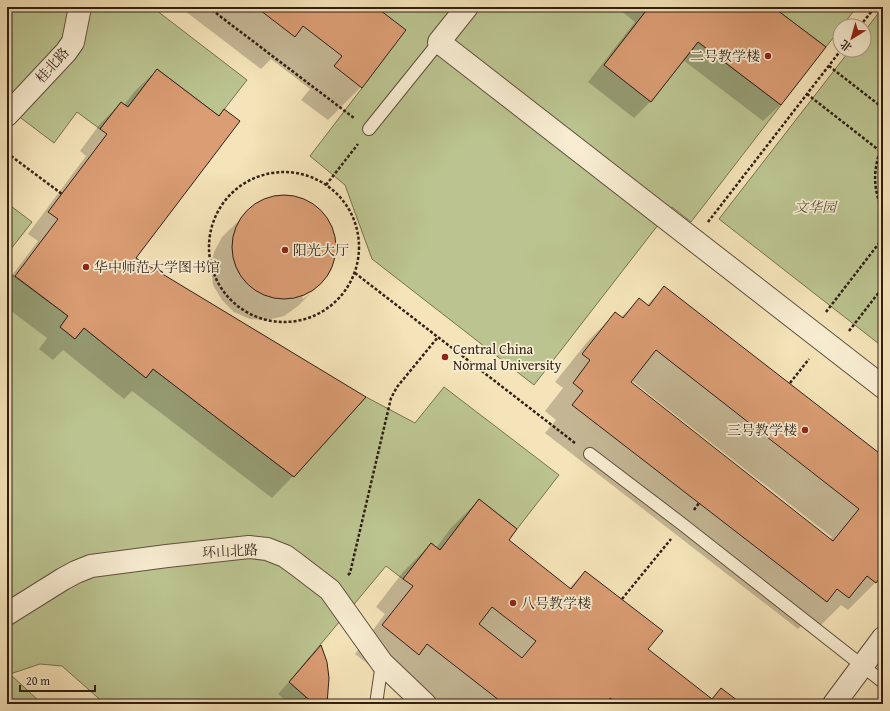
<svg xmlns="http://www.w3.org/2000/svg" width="890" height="711" viewBox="0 0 890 711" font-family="'Gentium Book Plus','Noto Serif SC',serif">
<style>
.green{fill:#bbc490;stroke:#767252}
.shadow{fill:#0003;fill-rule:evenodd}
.building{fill:#db9d74;stroke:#301f15;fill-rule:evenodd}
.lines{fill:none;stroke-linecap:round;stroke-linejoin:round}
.service-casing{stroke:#61503e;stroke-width:14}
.minor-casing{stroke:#61503e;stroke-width:24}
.path{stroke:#301f15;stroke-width:2.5;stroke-dasharray:3 2;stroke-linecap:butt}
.service{stroke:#f8edd2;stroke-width:12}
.minor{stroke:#f8edd2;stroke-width:22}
.poi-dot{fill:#8f2418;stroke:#f8edd2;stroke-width:1.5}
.labels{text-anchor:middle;stroke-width:3.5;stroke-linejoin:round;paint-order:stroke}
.poi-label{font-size:14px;fill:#301f15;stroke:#f8edd2;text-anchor:start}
.street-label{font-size:14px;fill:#301f15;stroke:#f8edd2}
.park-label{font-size:14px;font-style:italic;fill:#5a513a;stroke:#f8edd2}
</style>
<rect width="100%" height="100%" fill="#f5e4b9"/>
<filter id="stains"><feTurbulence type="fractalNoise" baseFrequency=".005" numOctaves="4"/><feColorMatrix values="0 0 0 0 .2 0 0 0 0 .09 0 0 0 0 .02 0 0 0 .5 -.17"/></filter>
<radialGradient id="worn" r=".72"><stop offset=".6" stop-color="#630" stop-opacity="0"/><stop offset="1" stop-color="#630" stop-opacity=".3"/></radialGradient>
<g class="green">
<path d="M 7,7 L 152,7 L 247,80 L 219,116 L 157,69 L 128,107 L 121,102 L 100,129 L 77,112 L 54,143 L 17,115 L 7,128 Z"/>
<path d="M 376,7 L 649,7 L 604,65 L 651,102 L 698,42 L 781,105 L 691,222 L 672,207 L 534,385 L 372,259 L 345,185 L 310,156 L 362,88 Z"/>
<path d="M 773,7 L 857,7 L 842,26 L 840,26 L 840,29 L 826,47 Z"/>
<path d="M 883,7 L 883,347 L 719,219 L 850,50 L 864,50 L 864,32 Z"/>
<path d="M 7,203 L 32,222 L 7,254 Z"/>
<path d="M 7,271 L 68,316 L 60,327 L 75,339 L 84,328 L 146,378 L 153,369 L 294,477 L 366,397 L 415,423 L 444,387 L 559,475 L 517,529 L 479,499 L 440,550 L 431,543 L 403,579 L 386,566 L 289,682 L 306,697 L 300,704 L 105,704 L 62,666 L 40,664 L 10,674 L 40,702 L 38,704 L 7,704 Z"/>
</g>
<g class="shadow">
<path d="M 188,7 L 374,7 L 361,87 L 328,120 L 301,100 L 310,89 L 271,59 L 261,69 L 185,11 Z"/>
<path d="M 616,7 L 772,7 L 824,48 L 780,105 L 763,121 L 683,60 L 651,101 L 634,118 L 588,82 L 635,22 Z"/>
<path d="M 157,70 L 219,116 L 224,110 L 135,259 L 293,476 L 272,498 L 132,391 L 124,399 L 63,350 L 53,360 L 39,349 L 47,338 L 7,308 L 7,282 L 38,241 L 28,234 L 86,156 L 80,151 L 100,124 L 121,103 L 124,105 L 135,91 Z"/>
<path d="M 288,196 L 304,200 L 318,208 L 329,221 L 335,237 L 336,254 L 331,271 L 320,284 L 298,306 L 284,316 L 267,320 L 250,319 L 234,312 L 222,300 L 213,285 L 211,268 L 214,252 L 222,237 L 256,204 L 271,197 ZM 311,291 L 311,293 L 303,299 L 302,297 Z"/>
<path d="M 664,288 L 883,457 L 883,572 L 876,582 L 848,610 L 841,605 L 821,625 L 810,617 L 798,629 L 545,433 L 556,420 L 545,411 L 563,388 L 555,382 L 588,341 L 616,313 L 621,317 L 639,300 L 646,306 ZM 631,380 L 832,537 L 830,540 L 629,383 Z"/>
<path d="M 479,500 L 507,540 L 569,588 L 585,572 L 647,650 L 711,700 L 721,689 L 740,704 L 440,704 L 400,673 L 391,682 L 355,654 L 385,614 L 376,607 L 403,572 L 431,544 L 436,548 L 451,528 Z"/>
<path d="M 320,647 L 326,704 L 290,704 L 278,694 Z"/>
</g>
<g class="building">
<path d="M 256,7 L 376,7 L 406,30 L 362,88 L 334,66 L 342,56 L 303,26 L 295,37 Z"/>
<path d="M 649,7 L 773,7 L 826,47 L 781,105 L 698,42 L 651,102 L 604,65 Z"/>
<path d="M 157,69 L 219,116 L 224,109 L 240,121 L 136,258 L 366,397 L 294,477 L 153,369 L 146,378 L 84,328 L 75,339 L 60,327 L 68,316 L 15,276 L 58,219 L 48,212 L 107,134 L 100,129 L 121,102 L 128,107 Z"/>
<circle cx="284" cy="247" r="52"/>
<path d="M 664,286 L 883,456 L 883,574 L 876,583 L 867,576 L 849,598 L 837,589 L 827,602 L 572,405 L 583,391 L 573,383 L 590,360 L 582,354 L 615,312 L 623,318 L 639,298 L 649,306 ZM 656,350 L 859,509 L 833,541 L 631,382 Z"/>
<path d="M 479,499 L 517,529 L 509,540 L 571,589 L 585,571 L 663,631 L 648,649 L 712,699 L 721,688 L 742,704 L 618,704 L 610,698 L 606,704 L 504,704 L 427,644 L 419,655 L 382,625 L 413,586 L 403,579 L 431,543 L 440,550 ZM 492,607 L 536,641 L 522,658 L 479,624 Z"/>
<path d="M 321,645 L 327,662 L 329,678 L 327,704 L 314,704 L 289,682 Z"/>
</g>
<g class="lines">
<g class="service-casing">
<g id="service">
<path d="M 369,129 L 439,42"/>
<path d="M 590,454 L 682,524 L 883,682"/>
<path d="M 376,704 L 382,663"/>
</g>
</g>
<g class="minor-casing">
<g id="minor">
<path d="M 467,7 L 439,42 L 883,387"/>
<path d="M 7,115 L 66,52 L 73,42 L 80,7"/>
<path d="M 7,614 L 63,579 L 76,572 L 91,566 L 167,556 L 249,547 L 267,549 L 285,556 L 296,564 L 330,590 L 382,663 L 425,704"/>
<path d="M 834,704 L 883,638"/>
</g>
</g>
<g class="path">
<path d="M 208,7 L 354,118"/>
<path d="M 860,26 L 875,7"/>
<path d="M 829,66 L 883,108"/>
<path d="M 807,94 L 880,151"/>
<path d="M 883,142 C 873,169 872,186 883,212"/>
<path d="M 7,153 L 62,194"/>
<circle cx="284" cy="247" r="75"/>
<path d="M 326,185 L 358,144"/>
<path d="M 708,222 L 841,50"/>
<path d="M 355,273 L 575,443"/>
<path d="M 826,312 L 883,238"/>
<path d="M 849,331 L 883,287"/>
<path d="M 790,383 L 809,359"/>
<path d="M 694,510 L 699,503"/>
<path d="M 348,575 L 350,573 L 391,398 L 397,387 L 438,337"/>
<path d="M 622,599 L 671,539"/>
</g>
<use href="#service" class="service"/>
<use href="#minor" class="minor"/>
</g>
<g class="poi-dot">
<circle cx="768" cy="56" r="4"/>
<circle cx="285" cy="250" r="4"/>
<circle cx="86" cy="267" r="4"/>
<circle cx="445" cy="357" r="4"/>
<circle cx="805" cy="430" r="4"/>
<circle cx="513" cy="603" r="4"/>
</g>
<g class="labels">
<g class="poi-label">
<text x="760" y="61" text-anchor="end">二号教学楼</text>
<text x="293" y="255">阳光大厅</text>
<text x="94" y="272">华中师范大学图书馆</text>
<text x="453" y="354">Central China<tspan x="453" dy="16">Normal University</tspan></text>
<text x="797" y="435" text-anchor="end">三号教学楼</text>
<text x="521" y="608">八号教学楼</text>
</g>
<g class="street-label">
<text transform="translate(52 65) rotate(-48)" y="5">桂北路</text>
<text transform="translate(230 551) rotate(-3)" y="5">环山北路</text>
</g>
<g class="park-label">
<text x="815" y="212">文华园</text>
</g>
</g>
<rect width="890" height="711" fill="none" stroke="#f5e4b9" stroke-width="24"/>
<rect x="8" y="8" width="874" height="695" fill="none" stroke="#301f15" stroke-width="2"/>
<rect x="12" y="12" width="866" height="687" fill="none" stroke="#301f15"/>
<g transform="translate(852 38) rotate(217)"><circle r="19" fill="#f8edd2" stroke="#a89b86"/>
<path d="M0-3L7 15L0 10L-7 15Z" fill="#8f2418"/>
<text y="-6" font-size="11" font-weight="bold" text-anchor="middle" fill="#301f15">北</text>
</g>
<path d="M20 685v6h75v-6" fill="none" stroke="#301f15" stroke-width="2"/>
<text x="26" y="685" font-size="12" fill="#301f15" stroke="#f8edd2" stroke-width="3" paint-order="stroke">20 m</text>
<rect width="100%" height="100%" filter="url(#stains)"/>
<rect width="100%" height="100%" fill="url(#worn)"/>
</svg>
